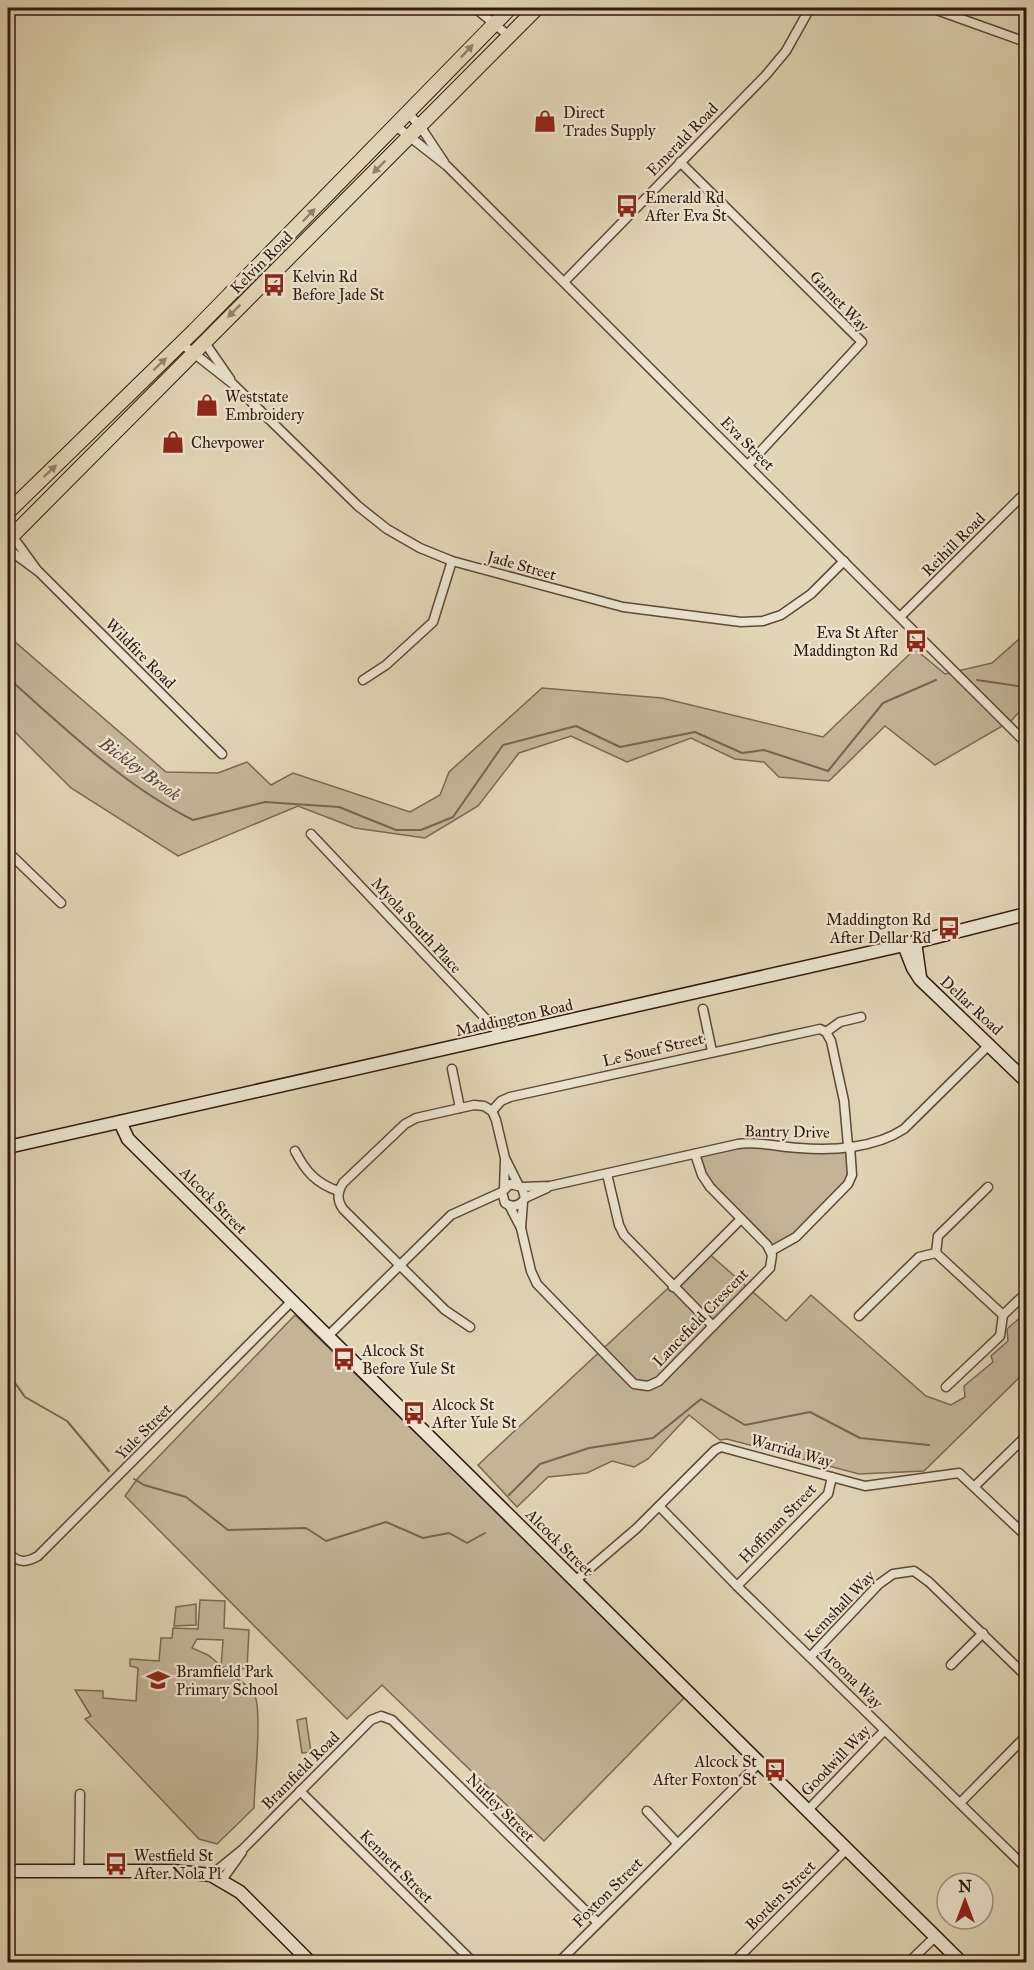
<svg xmlns="http://www.w3.org/2000/svg" width="1034" height="1970" viewBox="0 0 1034 1970" font-family="'IM FELL Great Primer',serif">
<style>
.green{fill:#c4b599;stroke:#7c6654;stroke-width:1.5}
.lines{fill:none;stroke-linecap:round;stroke-linejoin:round}
.stream{stroke:#786351;stroke-width:2}
.street-casing{stroke:#5f4738;stroke-width:11}
.secondary-casing{stroke:#34180e;stroke-width:15}
.primary-casing{stroke:#34180e;stroke-width:16}
.street{stroke:#ece4d0;stroke-width:8}
.secondary{stroke:#ece4d0;stroke-width:12}
.primary{stroke:#e1d5b6;stroke-width:14}
.oneway{fill:#93806a}
.labels{text-anchor:middle;stroke-width:4.5;stroke-linejoin:round;paint-order:stroke}
.poi-label{font-size:16px;fill:#34180e;stroke:#ece4d0;text-anchor:start}
.street-label{font-size:16px;fill:#34180e;stroke:#ece4d0}
.water-label{font-size:18px;font-style:italic;fill:#5c4435;stroke:#ece4d0}
</style>
<rect width="100%" height="100%" fill="#e1d5b6"/>
<filter id="stains"><feTurbulence type="fractalNoise" baseFrequency=".00333" numOctaves="4"/><feColorMatrix values="0 0 0 0 .2 0 0 0 0 .09 0 0 0 0 .02 0 0 0 .5 -.17"/></filter>
<radialGradient id="worn" r=".72"><stop offset=".6" stop-color="#630" stop-opacity="0"/><stop offset="1" stop-color="#630" stop-opacity=".3"/></radialGradient>
<g class="green">
<path d="M 1026,633 L 1026,704 L 1011,721 L 935,765 L 885,726 L 829,781 L 779,777 L 764,762 L 735,759 L 691,738 L 627,762 L 571,736 L 519,753 L 478,806 L 425,838 L 355,828 L 298,806 L 178,856 L 71,788 L 8,725 L 8,636 L 166,772 L 218,773 L 247,762 L 271,785 L 293,773 L 410,812 L 440,795 L 449,772 L 542,688 L 662,698 L 823,737 L 915,649 L 945,674 L 992,663 Z"/>
<path d="M 850,1146 L 852,1175 L 782,1246 L 771,1251 L 702,1175 L 695,1154 L 724,1147 Z"/>
<path d="M 707,1252 L 786,1321 L 811,1295 L 926,1396 L 951,1405 L 965,1397 L 964,1386 L 993,1362 L 991,1356 L 1008,1341 L 1007,1329 L 1023,1315 L 1026,1318 L 1026,1371 L 924,1471 L 859,1474 L 727,1439 L 720,1440 L 689,1415 L 648,1459 L 634,1467 L 612,1461 L 587,1473 L 548,1477 L 517,1507 L 478,1465 Z"/>
<path d="M 295,1315 L 576,1589 L 684,1698 L 544,1841 L 382,1685 L 347,1719 L 125,1496 L 138,1478 Z"/>
<path d="M 200,1600 L 225,1601 L 224,1628 L 249,1630 L 247,1669 L 221,1667 L 223,1640 L 197,1639 L 192,1648 L 208,1655 L 219,1664 L 219,1671 C 231,1674 247,1683 254,1694 C 263,1708 254,1786 254,1808 L 217,1844 L 199,1839 L 85,1719 L 91,1716 L 75,1690 L 103,1691 L 103,1698 L 136,1701 L 138,1668 L 130,1666 L 130,1659 L 159,1661 L 161,1638 L 172,1638 L 173,1628 L 198,1629 Z"/>
<path d="M 196,1604 L 196,1625 L 174,1626 L 176,1607 Z"/>
<path d="M 306,1718 L 311,1752 L 302,1753 L 297,1720 Z"/>
</g>
<g class="lines">
<g class="stream">
<path d="M 8,678 C 66,729 123,785 193,820 L 265,802 L 339,807 L 396,830 L 421,830 L 453,817 L 503,745 L 576,726 L 620,747 L 695,732 L 742,753 L 764,750 L 828,771 L 883,703 L 936,680"/>
<path d="M 977,680 L 1024,687 L 1026,684"/>
<path d="M 8,1373 L 25,1397 L 67,1421 L 109,1471"/>
<path d="M 134,1479 L 144,1485 L 186,1497 L 228,1530 L 306,1528 L 326,1541 L 386,1522 L 423,1538 L 449,1533 L 467,1543 L 485,1533"/>
<path d="M 509,1495 L 540,1464 L 589,1448 L 653,1438 L 701,1399 L 745,1425 L 810,1412 L 860,1438 L 929,1445"/>
</g>
<g class="street-casing">
<g id="street">
<path d="M 475,8 L 509,36"/>
<path d="M 931,8 L 1026,42"/>
<path d="M 409,114 L 420,126 L 444,162"/>
<path d="M 396,126 L 447,166 L 1026,743"/>
<path d="M 680,162 L 862,342 L 748,465"/>
<path d="M 564,282 L 766,75 L 786,51 L 810,8"/>
<path d="M 203,340 L 230,379"/>
<path d="M 182,344 L 233,384 L 358,506 L 387,529 L 420,548 L 452,561 L 623,607 L 741,622 L 763,621 L 781,615 L 811,594 L 844,561"/>
<path d="M 8,530 L 37,570"/>
<path d="M 8,549 L 39,572 L 222,754"/>
<path d="M 900,617 L 1026,492"/>
<path d="M 363,680 L 386,665 L 433,622 L 452,561"/>
<path d="M 311,834 L 502,1036"/>
<path d="M 8,852 L 61,903"/>
<path d="M 703,1009 L 712,1051"/>
<path d="M 826,1032 L 840,1022 L 861,1017"/>
<path d="M 452,1069 L 460,1108"/>
<path d="M 492,1111 L 501,1101 L 510,1097 L 820,1029 L 826,1032 L 831,1041 L 844,1101 L 848,1146"/>
<path d="M 295,1151 C 306,1172 316,1183 338,1191"/>
<path d="M 607,1174 L 619,1225 L 624,1235 L 713,1326"/>
<path d="M 522,1187 L 525,1198 C 520,1206 513,1208 505,1203 L 502,1192 L 510,1184 L 522,1187 L 550,1186 L 738,1144 C 759,1141 779,1147 799,1148 C 833,1151 875,1148 904,1129 L 990,1044"/>
<path d="M 504,1189 L 505,1161"/>
<path d="M 525,1198 L 547,1188"/>
<path d="M 509,1205 L 521,1228 L 531,1271 L 537,1284 L 634,1384 L 648,1386 L 659,1381 L 770,1268 L 772,1255 L 767,1245 L 710,1187 L 702,1175 L 695,1154"/>
<path d="M 521,1228 L 523,1202"/>
<path d="M 771,1251 L 796,1237 L 848,1184 L 852,1175 L 850,1146"/>
<path d="M 936,1253 L 938,1236 L 988,1187"/>
<path d="M 673,1287 L 741,1219"/>
<path d="M 859,1316 L 919,1257 L 936,1253 L 1003,1315 L 1026,1293"/>
<path d="M 470,1327 L 445,1310 L 343,1209 C 337,1200 337,1193 343,1183 L 405,1124 L 416,1118 L 474,1105 L 484,1106 L 492,1111 L 496,1120 L 505,1158 L 518,1184"/>
<path d="M 328,1336 L 451,1215 L 502,1192"/>
<path d="M 946,1387 L 1000,1336 L 1003,1315"/>
<path d="M 975,1486 L 1026,1436"/>
<path d="M 659,1506 L 737,1586 L 1026,1868"/>
<path d="M 8,1553 C 19,1563 26,1563 38,1556 L 292,1301"/>
<path d="M 575,1581 L 637,1528 L 715,1450 L 721,1447 L 865,1486 L 959,1473 L 1026,1536"/>
<path d="M 737,1586 L 828,1494 L 832,1477"/>
<path d="M 810,1657 L 879,1584 L 893,1574 L 914,1571 L 929,1582 L 1026,1676"/>
<path d="M 951,1665 L 983,1633"/>
<path d="M 300,1791 L 473,1962"/>
<path d="M 960,1803 L 1026,1736"/>
<path d="M 808,1810 L 884,1731"/>
<path d="M 647,1811 L 677,1843"/>
<path d="M 79,1871 L 80,1794"/>
<path d="M 211,1875 L 243,1849 L 371,1720 L 381,1716 L 392,1720 L 598,1923"/>
<path d="M 222,1880 L 242,1852"/>
<path d="M 559,1962 L 760,1762"/>
<path d="M 734,1962 L 847,1849"/>
<path d="M 909,1962 L 935,1937"/>
</g>
</g>
<g class="secondary-casing">
<g id="secondary">
<path d="M 915,942 L 920,977"/>
<path d="M 904,945 L 913,968 L 920,979 L 1026,1081"/>
<path d="M 120,1122 L 128,1139 L 961,1962"/>
<path d="M 8,1147 L 904,945 L 1026,914"/>
<path d="M 8,1871 L 173,1871 L 211,1875 L 240,1892 L 310,1962"/>
</g>
</g>
<g class="primary-casing">
<g id="primary">
<path d="M 8,512 L 194,331 L 510,8"/>
<path d="M 8,540 L 537,8"/>
</g>
</g>
<use href="#street" class="street"/>
<use href="#secondary" class="secondary"/>
<use href="#primary" class="primary"/>
</g>
<defs><path id="oneway-solid" d="M-6-.8H1V-3.2L6.5 0L1 3.2V.8H-6Z" transform="scale(1.5)"/></defs>
<g class="oneway">
<use href="#oneway-solid" transform="translate(467 51) rotate(-47)"/>
<use href="#oneway-solid" transform="translate(379 167) rotate(135)"/>
<use href="#oneway-solid" transform="translate(309 215) rotate(-46)"/>
<use href="#oneway-solid" transform="translate(234 311) rotate(135)"/>
<use href="#oneway-solid" transform="translate(160 364) rotate(-44)"/>
<use href="#oneway-solid" transform="translate(50 471) rotate(-44)"/>
</g>
<defs>
<g id="shop-bare" transform="scale(1.8)"><path d="M-5-2.5h2.3a2.7 3.5 0 0 1 5.4 0H5L5.5 6h-11ZM-1.5-2.5h3a1.5 2.3 0 0 0-3 0Z" fill="#8f2418" stroke="#ece4d0" stroke-width="2.5" paint-order="stroke"/></g>
<g id="bus-bare" transform="scale(1.8)"><path d="M-5-6H5V4H4V6H2V4H-2V6H-4V4H-5ZM-3.5-4V0h7V-4ZM-3.5 1.2v1.5H-2V1.2ZM2 1.2v1.5H3.5V1.2Z" fill="#8f2418" stroke="#ece4d0" stroke-width="2.5" paint-order="stroke"/></g>
<g id="school-bare" transform="scale(1.8)"><path d="M0-5L7-2L0 1L-7-2ZM-4 1L0 2.5L4 1V4Q0 6-4 4Z" fill="#8f2418" stroke="#ece4d0" stroke-width="2.5" paint-order="stroke"/></g>
</defs>
<g fill-rule="evenodd">
<use href="#shop-bare" x="545" y="121"/>
<use href="#bus-bare" x="627" y="206"/>
<use href="#bus-bare" x="274" y="285"/>
<use href="#shop-bare" x="207" y="405"/>
<use href="#shop-bare" x="173" y="442"/>
<use href="#bus-bare" x="916" y="641"/>
<use href="#bus-bare" x="949" y="928"/>
<use href="#bus-bare" x="344" y="1359"/>
<use href="#bus-bare" x="414" y="1413"/>
<use href="#school-bare" x="158" y="1680"/>
<use href="#bus-bare" x="775" y="1770"/>
<use href="#bus-bare" x="116" y="1864"/>
</g>
<g class="labels">
<g class="poi-label">
<text x="563" y="118">Direct<tspan x="563" dy="18">Trades Supply</tspan></text>
<text x="645" y="203">Emerald Rd<tspan x="645" dy="18">After Eva St</tspan></text>
<text x="292" y="282">Kelvin Rd<tspan x="292" dy="18">Before Jade St</tspan></text>
<text x="225" y="402">Weststate<tspan x="225" dy="18">Embroidery</tspan></text>
<text x="191" y="448">Chevpower</text>
<text x="898" y="638" text-anchor="end">Eva St After<tspan x="898" dy="18">Maddington Rd</tspan></text>
<text x="931" y="925" text-anchor="end">Maddington Rd<tspan x="931" dy="18">After Dellar Rd</tspan></text>
<text x="362" y="1356">Alcock St<tspan x="362" dy="18">Before Yule St</tspan></text>
<text x="432" y="1410">Alcock St<tspan x="432" dy="18">After Yule St</tspan></text>
<text x="176" y="1677">Bramfield Park<tspan x="176" dy="18">Primary School</tspan></text>
<text x="757" y="1767" text-anchor="end">Alcock St<tspan x="757" dy="18">After Foxton St</tspan></text>
<text x="134" y="1861">Westfield St<tspan x="134" dy="18">After Nola Pl</tspan></text>
</g>
<g class="street-label">
<text transform="translate(682 139) rotate(-46)" y="6">Emerald Road</text>
<text transform="translate(261 262) rotate(-45)" y="6">Kelvin Road</text>
<text transform="translate(840 301) rotate(46)" y="6">Garnet Way</text>
<text transform="translate(748 443) rotate(45)" y="6">Eva Street</text>
<text transform="translate(953 544) rotate(-45)" y="6">Reihill Road</text>
<text transform="translate(522 565) rotate(16)" y="6">Jade Street</text>
<text transform="translate(141 653) rotate(45)" y="6">Wildfire Road</text>
<text transform="translate(417 925) rotate(47)" y="6">Myola South Place</text>
<text transform="translate(972 1005) rotate(43)" y="6">Dellar Road</text>
<text transform="translate(514 1017) rotate(-13)" y="6">Maddington Road</text>
<text transform="translate(653 1049) rotate(-13)" y="6">Le Souef Street</text>
<text transform="translate(787 1131) rotate(1)" y="6">Bantry Drive</text>
<text transform="translate(214 1200) rotate(45)" y="6">Alcock Street</text>
<text transform="translate(700 1317) rotate(-46)" y="6">Lancefield Crescent</text>
<text transform="translate(143 1431) rotate(-45)" y="6">Yule Street</text>
<text transform="translate(792 1450) rotate(16)" y="6">Warrida Way</text>
<text transform="translate(777 1523) rotate(-46)" y="6">Hoffman Street</text>
<text transform="translate(560 1542) rotate(45)" y="6">Alcock Street</text>
<text transform="translate(839 1606) rotate(-46)" y="6">Kemshall Way</text>
<text transform="translate(852 1677) rotate(45)" y="6">Aroona Way</text>
<text transform="translate(835 1760) rotate(-46)" y="6">Goodwill Way</text>
<text transform="translate(300 1770) rotate(-45)" y="6">Bramfield Road</text>
<text transform="translate(501 1807) rotate(45)" y="6">Nutley Street</text>
<text transform="translate(397 1866) rotate(45)" y="6">Kennett Street</text>
<text transform="translate(607 1892) rotate(-45)" y="6">Foxton Street</text>
<text transform="translate(780 1895) rotate(-45)" y="6">Borden Street</text>
</g>
<g class="water-label">
<text transform="translate(140 769) rotate(36)" y="6">Bickley Brook</text>
</g>
</g>
<rect width="1034" height="1970" fill="none" stroke="#e1d5b6" stroke-width="30"/>
<rect x="9" y="9" width="1016" height="1952" fill="none" stroke="#34180e" stroke-width="3"/>
<rect x="15" y="15" width="1004" height="1940" fill="none" stroke="#34180e" stroke-width="1.5"/>
<g transform="translate(965 1901)"><circle r="28" fill="#ece4d0" stroke="#a29282" stroke-width="1.5"/>
<path d="M0-4.5L10 22L0 15L-10 22Z" fill="#8f2418"/>
<text y="-9" font-size="16" font-weight="bold" text-anchor="middle" fill="#34180e">N</text>
</g>
<rect width="100%" height="100%" filter="url(#stains)"/>
<rect width="100%" height="100%" fill="url(#worn)"/>
</svg>
